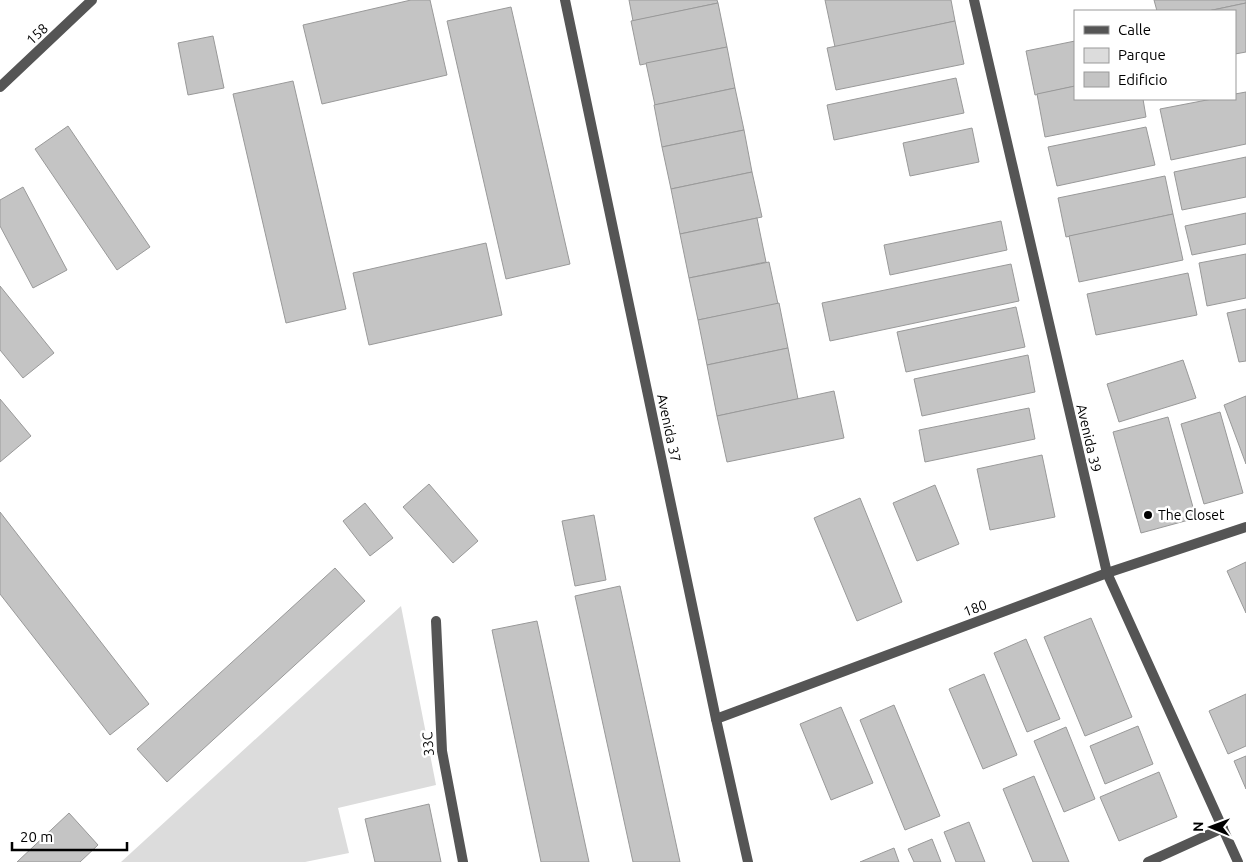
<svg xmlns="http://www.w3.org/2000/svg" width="1246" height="862" viewBox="0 0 1246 862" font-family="Ubuntu,sans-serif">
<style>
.green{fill:#dcdcdc}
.building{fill:#c4c4c4;stroke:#999}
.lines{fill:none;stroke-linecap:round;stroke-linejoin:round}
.minor{stroke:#555;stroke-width:10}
.tertiary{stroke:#555;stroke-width:10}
.poi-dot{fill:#000;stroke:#fff;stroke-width:2}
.labels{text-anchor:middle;stroke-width:5;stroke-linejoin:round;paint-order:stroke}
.street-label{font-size:14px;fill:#000;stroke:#fff}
.poi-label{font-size:14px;fill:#000;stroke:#fff;text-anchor:start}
</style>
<rect width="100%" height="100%" fill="#fff"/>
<path class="green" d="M 401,606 L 436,785 L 338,808 L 349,853 L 305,862 L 121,862 Z"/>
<g class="building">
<path d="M 411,0 L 430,0 L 447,75 L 322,104 L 303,25 Z"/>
<path d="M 629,0 L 717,0 L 718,3 L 633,21 Z"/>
<path d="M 825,0 L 951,0 L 955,21 L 835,47 Z"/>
<path d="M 1154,0 L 1246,0 L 1246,3 L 1208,11 L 1157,11 Z"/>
<path d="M 718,3 L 727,47 L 640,65 L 631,21 Z"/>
<path d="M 1246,3 L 1246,52 L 1235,54 L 1235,11 L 1208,11 Z"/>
<path d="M 511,7 L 570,264 L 506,279 L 447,21 Z"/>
<path d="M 955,21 L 964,64 L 836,90 L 827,48 Z"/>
<path d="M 213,36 L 224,88 L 188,95 L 178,43 Z"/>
<path d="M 1075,41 L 1075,86 L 1035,95 L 1026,51 Z"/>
<path d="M 727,47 L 735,88 L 655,105 L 646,63 Z"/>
<path d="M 956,78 L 964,113 L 834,140 L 827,105 Z"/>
<path d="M 293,81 L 346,309 L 286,323 L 233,94 Z"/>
<path d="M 1075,86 L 1075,99 L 1143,99 L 1146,117 L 1045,137 L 1037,94 Z"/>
<path d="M 735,88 L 744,130 L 662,147 L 654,105 Z"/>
<path d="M 1246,92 L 1246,144 L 1171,160 L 1160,109 L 1212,99 L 1235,99 L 1235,94 Z"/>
<path d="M 68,126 L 150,247 L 117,270 L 35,149 Z"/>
<path d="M 1146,127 L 1155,165 L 1057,186 L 1048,147 Z"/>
<path d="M 972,128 L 979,162 L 910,176 L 903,143 Z"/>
<path d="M 744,130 L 752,172 L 671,189 L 662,147 Z"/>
<path d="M 1246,157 L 1246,197 L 1182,210 L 1174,172 Z"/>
<path d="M 752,172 L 762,217 L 680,234 L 671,189 Z"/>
<path d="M 1165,176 L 1173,214 L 1066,237 L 1058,198 Z"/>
<path d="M 23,187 L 67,270 L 33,288 L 0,226 L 0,200 Z"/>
<path d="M 1246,213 L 1246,244 L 1192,255 L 1185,226 Z"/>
<path d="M 1173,214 L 1183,260 L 1079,282 L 1069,236 Z"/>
<path d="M 757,218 L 766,262 L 689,278 L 680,234 Z"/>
<path d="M 1001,221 L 1007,250 L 890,275 L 884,245 Z"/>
<path d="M 486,243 L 502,315 L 369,345 L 353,273 Z"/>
<path d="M 1246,254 L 1246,298 L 1207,306 L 1199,263 Z"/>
<path d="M 769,262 L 778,304 L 698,320 L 689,278 Z"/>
<path d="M 1011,264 L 1019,301 L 830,341 L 822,303 Z"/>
<path d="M 1188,273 L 1197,315 L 1096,335 L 1087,294 Z"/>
<path d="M 0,286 L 54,353 L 23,378 L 0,350 Z"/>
<path d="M 779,303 L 788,348 L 707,365 L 698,320 Z"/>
<path d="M 1016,307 L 1025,347 L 906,372 L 897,332 Z"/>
<path d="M 1246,309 L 1246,361 L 1239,362 L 1227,313 Z"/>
<path d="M 788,348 L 798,399 L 717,416 L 707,365 Z"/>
<path d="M 1028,355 L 1035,392 L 922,416 L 914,379 Z"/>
<path d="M 1183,360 L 1196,398 L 1119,422 L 1107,384 Z"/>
<path d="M 834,391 L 844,438 L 727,462 L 717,416 Z"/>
<path d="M 1246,396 L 1246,464 L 1224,405 Z"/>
<path d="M 0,399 L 31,436 L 0,462 Z"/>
<path d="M 1029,408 L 1035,439 L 925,462 L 919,430 Z"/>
<path d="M 1220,412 L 1243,493 L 1204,504 L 1181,424 Z"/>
<path d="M 1168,417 L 1196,518 L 1141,533 L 1113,432 Z"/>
<path d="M 1042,455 L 1055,517 L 990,530 L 977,469 Z"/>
<path d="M 429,484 L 478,541 L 453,563 L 403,507 Z"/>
<path d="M 935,485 L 959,544 L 917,561 L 893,503 Z"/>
<path d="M 860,498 L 902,602 L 857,621 L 814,518 Z"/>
<path d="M 365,503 L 393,538 L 370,556 L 343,521 Z"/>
<path d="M 0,512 L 149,704 L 110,735 L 0,594 Z"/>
<path d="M 594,515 L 606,580 L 575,586 L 562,521 Z"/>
<path d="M 1246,562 L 1246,613 L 1227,571 Z"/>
<path d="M 335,568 L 365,601 L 167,782 L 137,749 Z"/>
<path d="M 620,586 L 680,862 L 633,862 L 575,596 Z"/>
<path d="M 1091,618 L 1132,717 L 1085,736 L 1044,637 Z"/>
<path d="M 537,621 L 589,862 L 541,862 L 492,630 Z"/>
<path d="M 1026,639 L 1060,719 L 1027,732 L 994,653 Z"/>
<path d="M 984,674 L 1017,755 L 983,769 L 949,689 Z"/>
<path d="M 1246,694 L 1246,746 L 1228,754 L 1209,711 Z"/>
<path d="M 894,705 L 940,816 L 905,830 L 860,720 Z"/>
<path d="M 841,707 L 873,783 L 831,800 L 800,724 Z"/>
<path d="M 1138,726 L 1153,764 L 1105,784 L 1090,746 Z"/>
<path d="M 1066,727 L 1095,799 L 1064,812 L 1034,741 Z"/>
<path d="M 1246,756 L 1246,789 L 1234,761 Z"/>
<path d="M 1159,772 L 1177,817 L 1119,841 L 1100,797 Z"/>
<path d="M 1034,776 L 1069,862 L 1033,862 L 1003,789 Z"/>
<path d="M 429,804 L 441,862 L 375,862 L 365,819 Z"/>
<path d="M 69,813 L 98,845 L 80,862 L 17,862 Z"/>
<path d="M 969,822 L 985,862 L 956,862 L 944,832 Z"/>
<path d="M 932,839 L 941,862 L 914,862 L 908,849 Z"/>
<path d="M 894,848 L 899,862 L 860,862 Z"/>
</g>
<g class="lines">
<g class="minor">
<path d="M 565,0 L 716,719 L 748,862"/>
<path d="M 974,0 L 1107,573 L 1238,862"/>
<path d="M 436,621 L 442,751 L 463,862"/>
<path d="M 716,719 L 1107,573 L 1246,527"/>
<path d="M 1148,862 L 1223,828"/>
</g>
<path class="tertiary" d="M 0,87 L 92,0"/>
</g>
<circle class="poi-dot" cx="1148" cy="515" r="5"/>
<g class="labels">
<g class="street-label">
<text transform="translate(37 34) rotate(-43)" y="5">158</text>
<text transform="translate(669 428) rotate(78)" y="5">Avenida 37</text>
<text transform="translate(1089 438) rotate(77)" y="5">Avenida 39</text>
<text transform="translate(975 608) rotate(-20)" y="5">180</text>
<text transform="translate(428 744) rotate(-95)" y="5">33C</text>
</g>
<g class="poi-label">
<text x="1158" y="520">The Closet</text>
</g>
</g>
<rect x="1074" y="10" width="162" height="90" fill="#ffffff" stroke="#999999"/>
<rect x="1084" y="26" width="25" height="8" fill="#555555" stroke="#999999"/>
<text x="1118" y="35" font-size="15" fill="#000000">Calle</text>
<rect x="1084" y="48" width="25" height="15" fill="#dcdcdc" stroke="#999999"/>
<text x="1118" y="60" font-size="15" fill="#000000">Parque</text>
<rect x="1084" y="72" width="25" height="15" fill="#c4c4c4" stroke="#999999"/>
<text x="1118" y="85" font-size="15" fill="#000000">Edificio</text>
<g transform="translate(1211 827) rotate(271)" stroke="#ffffff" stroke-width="4" paint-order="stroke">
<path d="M0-4L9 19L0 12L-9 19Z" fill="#000000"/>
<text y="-8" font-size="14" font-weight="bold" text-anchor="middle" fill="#000000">N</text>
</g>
<path d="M12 842v8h115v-8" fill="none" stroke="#000000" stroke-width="2.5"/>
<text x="20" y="842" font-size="15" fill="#000000" stroke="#ffffff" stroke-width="4" paint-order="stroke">20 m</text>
</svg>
